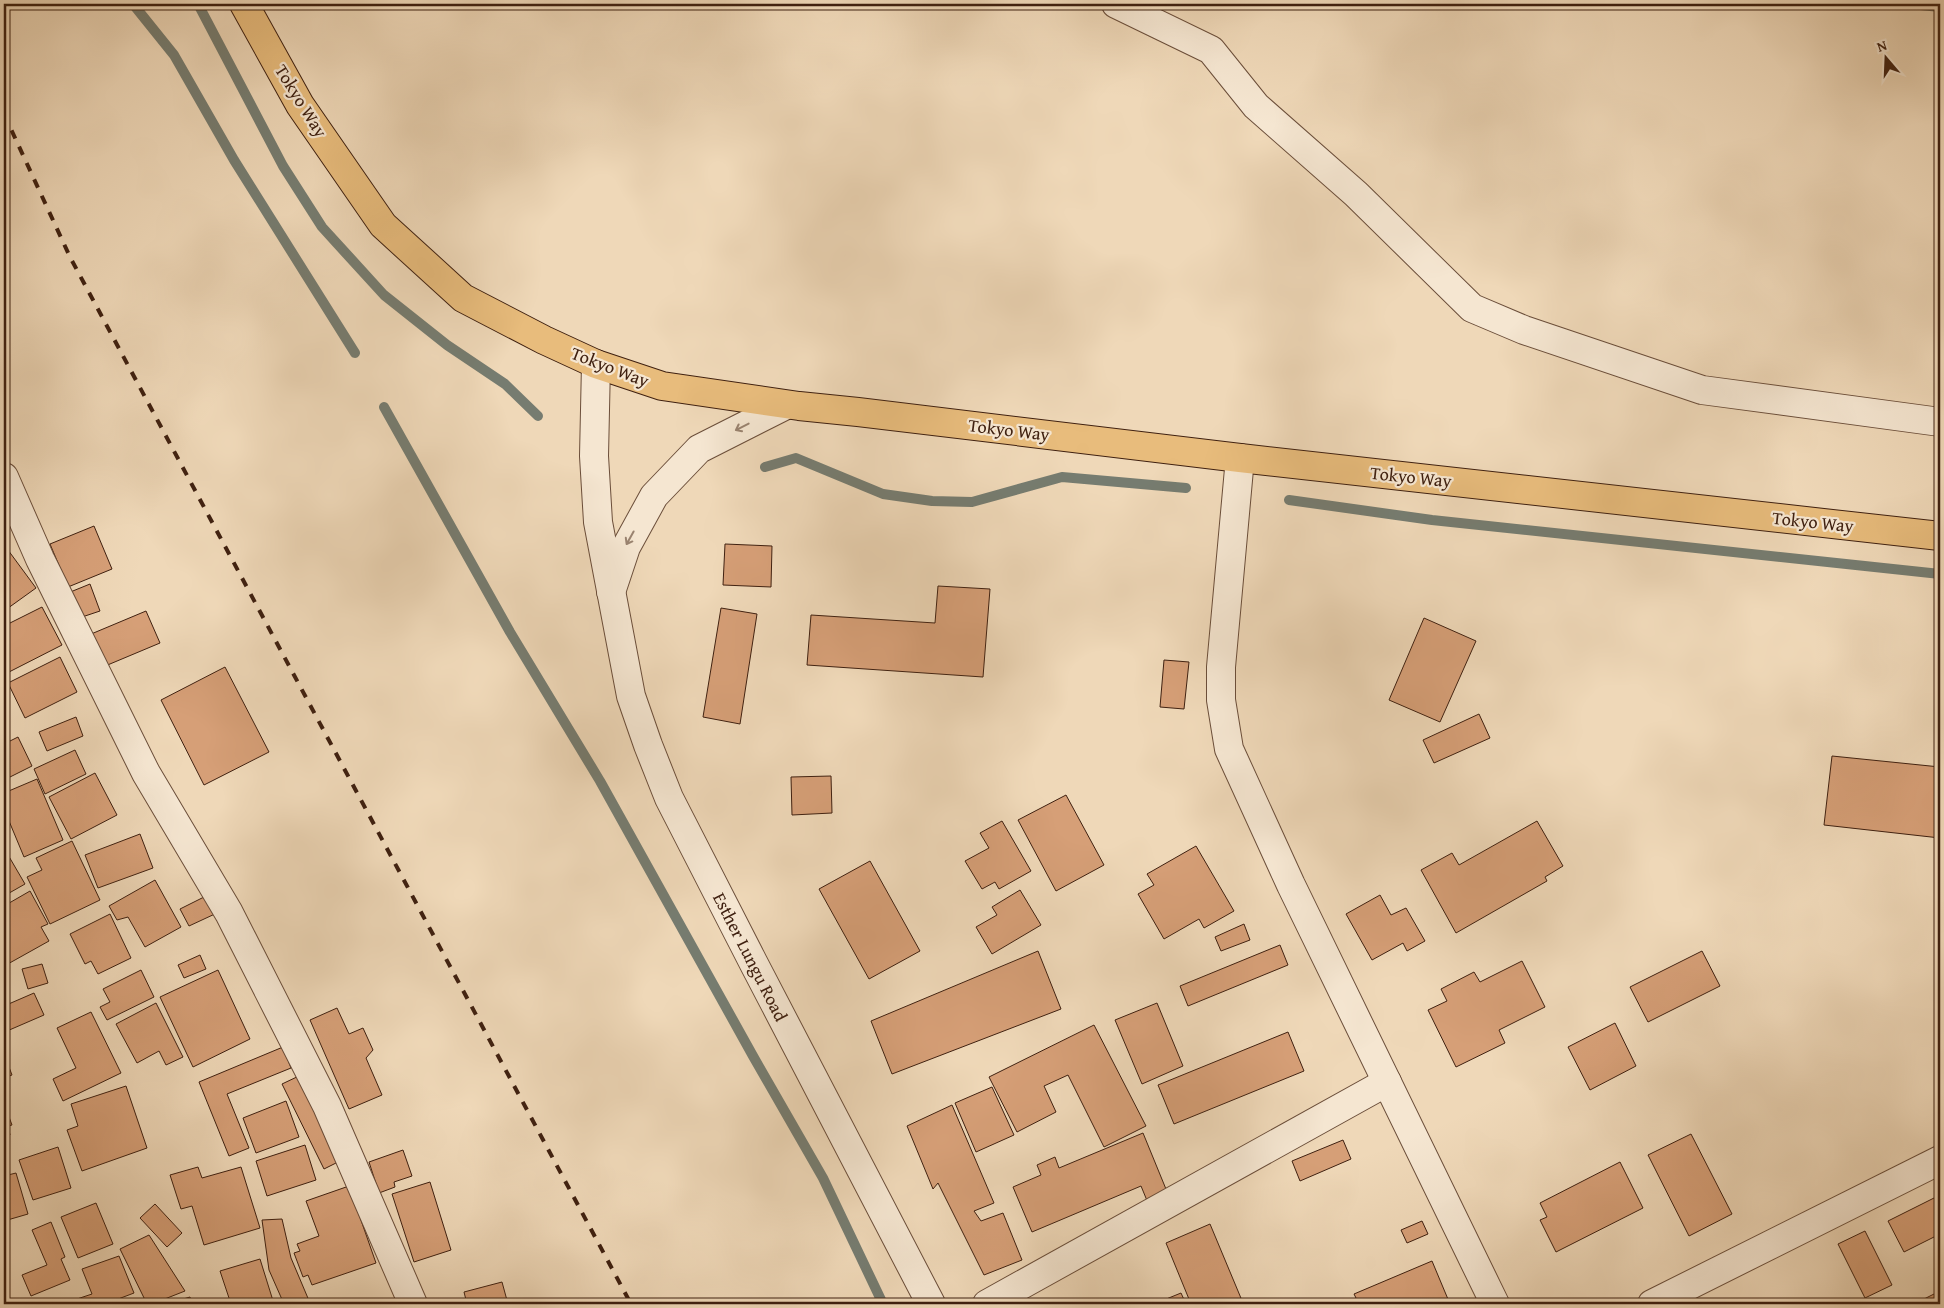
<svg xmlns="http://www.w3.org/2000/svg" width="1944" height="1308" viewBox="0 0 1944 1308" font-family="'Gentium Book Plus',serif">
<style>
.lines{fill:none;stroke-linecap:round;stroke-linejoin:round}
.stream{stroke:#767c70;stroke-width:10}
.building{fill:#d69f77;stroke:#3f2010}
.minor-casing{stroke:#6b4e3a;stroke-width:30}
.major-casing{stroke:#3f2010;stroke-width:30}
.minor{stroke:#f5e6d1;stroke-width:28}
.major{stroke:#e8bc7c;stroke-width:28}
.rail{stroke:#3f2010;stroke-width:4;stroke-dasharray:9 9;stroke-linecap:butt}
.oneway{stroke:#9a8370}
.labels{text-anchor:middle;stroke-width:4.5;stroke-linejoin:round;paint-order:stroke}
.street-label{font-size:18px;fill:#3f2010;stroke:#f5e6d1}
</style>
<rect width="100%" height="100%" fill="#efd8b8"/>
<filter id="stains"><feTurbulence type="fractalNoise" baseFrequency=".004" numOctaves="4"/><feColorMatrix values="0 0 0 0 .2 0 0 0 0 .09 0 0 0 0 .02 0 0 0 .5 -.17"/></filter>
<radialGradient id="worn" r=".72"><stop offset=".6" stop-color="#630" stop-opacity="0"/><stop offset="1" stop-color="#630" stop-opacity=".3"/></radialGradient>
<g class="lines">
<g class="stream">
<path d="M 133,4 L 174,55 L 234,160 L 355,353"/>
<path d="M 198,4 L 283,166 L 322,227 L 384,295 L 447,345 L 505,384 L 538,416"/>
<path d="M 1911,4 L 1940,7"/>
<path d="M 384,407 L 510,632 L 600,781 L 753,1056 L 823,1178 L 883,1304"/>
<path d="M 765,467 L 796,458 L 883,494 L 932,501 L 972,502 L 1062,477 L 1186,488"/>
<path d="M 1289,500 L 1432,520 L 1940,574"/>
</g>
</g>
<g class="building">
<path d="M 94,526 L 112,569 L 68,587 L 50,544 Z"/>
<path d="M 725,544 L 772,546 L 771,587 L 723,585 Z"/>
<path d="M 8,550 L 36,588 L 4,611 L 4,554 Z"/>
<path d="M 90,584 L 100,611 L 73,620 L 63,595 Z"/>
<path d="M 938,586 L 990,589 L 983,677 L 807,665 L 811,615 L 935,623 Z"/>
<path d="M 42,607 L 62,645 L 9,672 L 4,662 L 4,626 Z"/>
<path d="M 721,608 L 757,614 L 740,724 L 703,717 Z"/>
<path d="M 146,611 L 160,643 L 98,669 L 84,637 Z"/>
<path d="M 1424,618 L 1476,641 L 1440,722 L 1389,700 Z"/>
<path d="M 60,657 L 77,692 L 25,718 L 8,683 Z"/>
<path d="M 1164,660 L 1189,662 L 1184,709 L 1160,707 Z"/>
<path d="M 225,667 L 269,752 L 204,785 L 161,700 Z"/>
<path d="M 1479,714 L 1490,738 L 1434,763 L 1423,740 Z"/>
<path d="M 76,717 L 83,736 L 47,751 L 39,732 Z"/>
<path d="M 18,737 L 32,766 L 4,780 L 4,744 Z"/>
<path d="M 75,750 L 86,774 L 45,794 L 34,769 Z"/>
<path d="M 1832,756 L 1940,767 L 1940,838 L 1824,825 Z"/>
<path d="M 95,773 L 117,815 L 71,839 L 49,797 Z"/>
<path d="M 831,776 L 832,813 L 792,815 L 791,777 Z"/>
<path d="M 37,779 L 63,840 L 24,857 L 4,809 L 4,793 Z"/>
<path d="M 1066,795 L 1104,865 L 1056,891 L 1018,820 Z"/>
<path d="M 1002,821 L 1031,871 L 999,889 L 995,882 L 982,889 L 965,861 L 989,848 L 980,833 Z"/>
<path d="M 1537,821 L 1563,866 L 1545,877 L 1547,881 L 1456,933 L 1421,870 L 1452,853 L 1459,865 Z"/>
<path d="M 140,834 L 153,868 L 98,888 L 85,855 Z"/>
<path d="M 72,841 L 100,900 L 50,924 L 27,877 L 42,870 L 36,858 Z"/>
<path d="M 1196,846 L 1234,911 L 1204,928 L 1199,919 L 1164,939 L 1138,894 L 1154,885 L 1147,874 Z"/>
<path d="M 4,848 L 25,884 L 4,896 Z"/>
<path d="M 870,861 L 920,951 L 869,979 L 819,889 Z"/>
<path d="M 155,880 L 181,927 L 145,947 L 128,917 L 117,920 L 109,906 Z"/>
<path d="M 1020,890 L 1041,925 L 992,954 L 976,927 L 997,915 L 992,907 Z"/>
<path d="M 30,891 L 48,924 L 41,927 L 49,941 L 6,965 L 4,961 L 4,906 Z"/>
<path d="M 208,895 L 217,913 L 189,926 L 180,909 Z"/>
<path d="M 1380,895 L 1391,915 L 1406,908 L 1425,941 L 1407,951 L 1403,943 L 1372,960 L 1346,914 Z"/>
<path d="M 110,914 L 131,958 L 98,974 L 91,961 L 85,964 L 70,934 Z"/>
<path d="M 1244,924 L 1250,940 L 1221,951 L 1215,937 Z"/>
<path d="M 1280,945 L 1288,965 L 1188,1006 L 1180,986 Z"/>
<path d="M 1038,951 L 1061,1009 L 892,1074 L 871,1021 Z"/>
<path d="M 1702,951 L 1720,986 L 1648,1022 L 1630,987 Z"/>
<path d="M 200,955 L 206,969 L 184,978 L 178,965 Z"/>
<path d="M 1522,961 L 1545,1007 L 1499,1030 L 1505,1043 L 1456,1067 L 1428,1010 L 1447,1001 L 1441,989 L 1474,972 L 1480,982 Z"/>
<path d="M 42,964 L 48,983 L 28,989 L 22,969 Z"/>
<path d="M 141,970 L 154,997 L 107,1020 L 100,1007 L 110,1002 L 103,989 Z"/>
<path d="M 218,970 L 250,1039 L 193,1067 L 160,997 Z"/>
<path d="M 34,993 L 44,1015 L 7,1031 L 4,1023 L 4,1006 Z"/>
<path d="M 156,1003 L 183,1057 L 166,1065 L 159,1051 L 137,1063 L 116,1024 Z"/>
<path d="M 1157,1003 L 1183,1066 L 1142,1084 L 1115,1020 Z"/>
<path d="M 337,1008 L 349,1034 L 363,1028 L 373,1050 L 366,1058 L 382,1095 L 349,1109 L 310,1020 Z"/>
<path d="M 91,1012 L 121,1073 L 63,1101 L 53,1079 L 76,1068 L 57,1028 Z"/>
<path d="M 1615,1023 L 1636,1066 L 1590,1090 L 1568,1047 Z"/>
<path d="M 1094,1025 L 1146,1126 L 1104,1147 L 1068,1075 L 1044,1086 L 1056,1112 L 1017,1132 L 989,1077 Z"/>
<path d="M 1288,1032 L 1304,1071 L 1174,1124 L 1158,1085 Z"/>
<path d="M 283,1047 L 291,1068 L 227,1094 L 249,1148 L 229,1156 L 199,1082 Z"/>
<path d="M 4,1054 L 12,1075 L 4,1078 Z"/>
<path d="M 301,1075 L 342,1160 L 324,1169 L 282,1084 Z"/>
<path d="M 126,1086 L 147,1148 L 82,1171 L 67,1130 L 78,1126 L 71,1104 Z"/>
<path d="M 992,1087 L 1014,1135 L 976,1152 L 955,1103 Z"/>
<path d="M 286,1101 L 299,1137 L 256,1153 L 243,1118 Z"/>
<path d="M 952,1105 L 994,1203 L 974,1211 L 981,1221 L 1003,1213 L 1022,1260 L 984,1275 L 938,1183 L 933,1189 L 907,1126 Z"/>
<path d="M 6,1109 L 12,1125 L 8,1126 L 10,1135 L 4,1137 L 4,1110 Z"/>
<path d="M 1143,1133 L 1168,1194 L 1148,1203 L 1141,1186 L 1032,1232 L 1013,1187 L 1041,1175 L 1037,1165 L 1055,1157 L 1059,1168 Z"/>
<path d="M 1691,1134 L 1732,1214 L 1689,1236 L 1648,1155 Z"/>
<path d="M 1343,1140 L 1351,1159 L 1300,1181 L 1292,1161 Z"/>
<path d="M 305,1145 L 316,1180 L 267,1196 L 256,1161 Z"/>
<path d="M 58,1147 L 71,1188 L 33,1200 L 19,1160 Z"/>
<path d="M 403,1150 L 412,1176 L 394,1182 L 395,1187 L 379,1193 L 369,1162 Z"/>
<path d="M 1620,1162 L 1643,1208 L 1556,1252 L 1540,1220 L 1547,1217 L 1540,1203 Z"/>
<path d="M 198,1167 L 202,1178 L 241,1167 L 260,1228 L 204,1245 L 192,1206 L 181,1209 L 170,1175 Z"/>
<path d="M 16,1173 L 28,1214 L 4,1221 L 4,1176 Z"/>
<path d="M 430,1182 L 451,1250 L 414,1262 L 392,1194 Z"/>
<path d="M 349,1186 L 376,1263 L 312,1285 L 308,1275 L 303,1277 L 294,1253 L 300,1251 L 297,1244 L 319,1236 L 306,1201 Z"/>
<path d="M 1940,1195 L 1940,1234 L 1904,1252 L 1888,1221 Z"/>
<path d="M 96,1203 L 113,1244 L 78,1258 L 61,1217 Z"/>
<path d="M 155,1204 L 182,1233 L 167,1247 L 140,1218 Z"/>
<path d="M 282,1219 L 291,1258 L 310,1303 L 307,1304 L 284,1304 L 269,1270 L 262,1220 Z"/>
<path d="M 1422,1221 L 1428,1234 L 1407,1243 L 1401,1230 Z"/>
<path d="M 51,1222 L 65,1257 L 61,1259 L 70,1280 L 31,1296 L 22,1275 L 47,1265 L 32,1230 Z"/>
<path d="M 1210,1224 L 1243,1303 L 1239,1304 L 1191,1304 L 1166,1243 Z"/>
<path d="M 1865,1231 L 1892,1285 L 1865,1298 L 1838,1244 Z"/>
<path d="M 149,1235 L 185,1291 L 152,1304 L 147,1304 L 120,1249 Z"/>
<path d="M 119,1256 L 134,1293 L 105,1304 L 76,1304 L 74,1300 L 92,1294 L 82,1269 Z"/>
<path d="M 260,1259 L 274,1304 L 231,1304 L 220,1271 Z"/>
<path d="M 1432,1261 L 1450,1304 L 1359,1304 L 1354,1294 Z"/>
<path d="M 502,1282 L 508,1304 L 467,1304 L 464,1292 Z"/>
<path d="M 1940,1291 L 1940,1304 L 1914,1304 Z"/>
<path d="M 1181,1293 L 1186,1304 L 1154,1304 Z"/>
<path d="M 190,1297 L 192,1304 L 166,1304 Z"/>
</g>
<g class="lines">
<g class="minor-casing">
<g id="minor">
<path d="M 1116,4 L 1211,50 L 1256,106 L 1356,194 L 1472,308 L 1524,330 L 1702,390 L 1940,422"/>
<path d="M 596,364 L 594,456 L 598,522 L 631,696 L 648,745 L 669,798 L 753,962 L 931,1304"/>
<path d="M 1240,458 L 1221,667 L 1221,700 L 1229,749 L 1291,885 L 1495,1304"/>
<path d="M 4,477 L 40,559 L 146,773 L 229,913 L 327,1106 L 413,1304"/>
<path d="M 611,592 L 626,547 L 654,496 L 699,449 L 786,405"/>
<path d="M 987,1304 L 1387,1082"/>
<path d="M 1652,1304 L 1940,1160"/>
</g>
</g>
<g class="major-casing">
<path id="major" d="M 244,4 L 300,105 L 383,225 L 463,298 L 544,340 L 596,364 L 662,386 L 799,406 L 858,412 L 1240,458 L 1940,536"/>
</g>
<use href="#minor" class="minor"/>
<use href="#major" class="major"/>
<path class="rail" d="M 4,114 L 70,257 L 631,1304"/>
</g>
<defs><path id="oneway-shaft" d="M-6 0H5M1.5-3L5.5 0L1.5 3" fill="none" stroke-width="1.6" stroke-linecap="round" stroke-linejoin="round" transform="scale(1.25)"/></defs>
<g class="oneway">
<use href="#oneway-shaft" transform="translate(742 427) rotate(153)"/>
<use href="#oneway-shaft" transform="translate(630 538) rotate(119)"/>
</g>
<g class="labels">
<g class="street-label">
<text transform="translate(301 101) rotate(58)" y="6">Tokyo Way</text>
<text transform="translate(610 367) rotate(21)" y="6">Tokyo Way</text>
<text transform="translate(1009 430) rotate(7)" y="6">Tokyo Way</text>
<text transform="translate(1411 477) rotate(6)" y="6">Tokyo Way</text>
<text transform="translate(1813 522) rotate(6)" y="6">Tokyo Way</text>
<text transform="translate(750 957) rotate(63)" y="6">Esther Lungu Road</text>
</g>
</g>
<rect width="1944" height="1308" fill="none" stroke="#efd8b8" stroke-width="20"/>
<rect x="5" y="5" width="1934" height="1298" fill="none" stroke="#3f2010" stroke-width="2.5"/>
<rect x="10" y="10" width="1924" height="1288" fill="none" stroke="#3f2010"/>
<g transform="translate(1886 58) rotate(341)" stroke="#f5e6d1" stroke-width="4" paint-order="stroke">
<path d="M0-4L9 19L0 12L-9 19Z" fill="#3f2010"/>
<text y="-8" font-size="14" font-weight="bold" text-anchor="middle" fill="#3f2010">N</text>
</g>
<rect width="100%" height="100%" filter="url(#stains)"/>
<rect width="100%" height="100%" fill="url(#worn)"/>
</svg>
